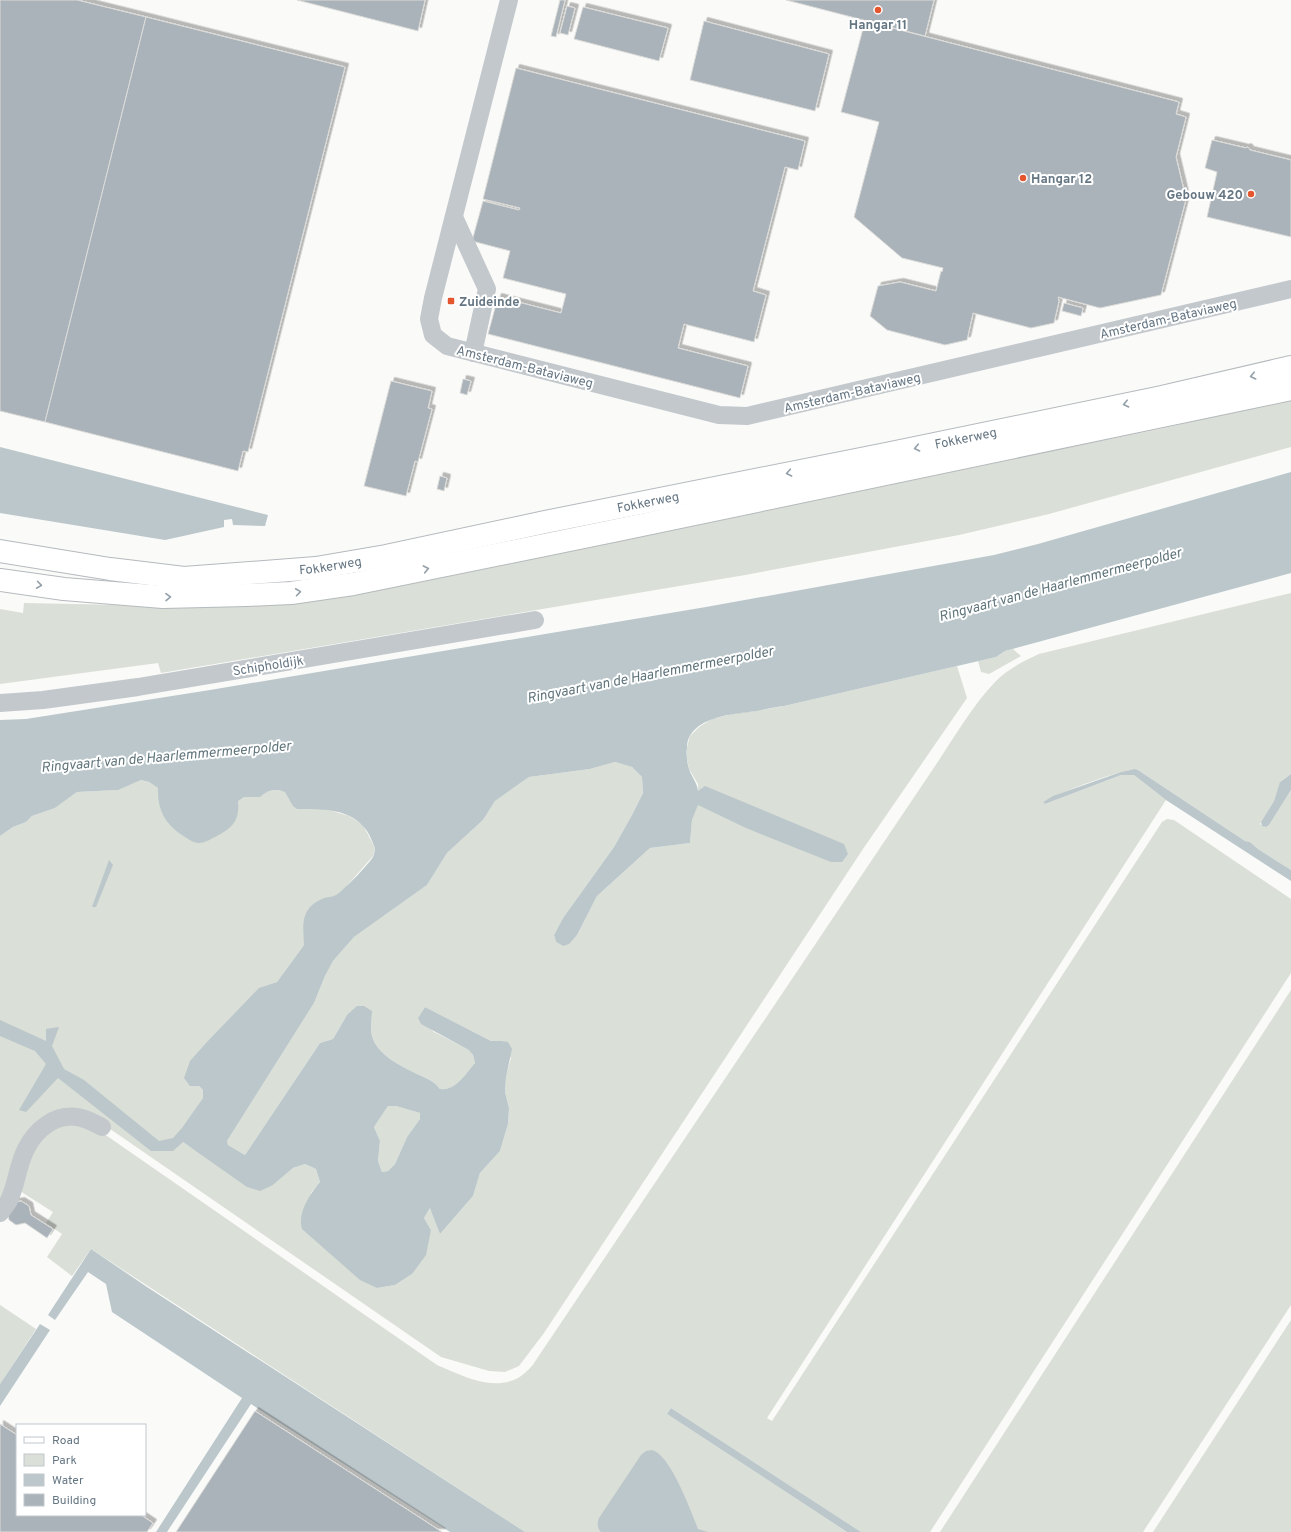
<svg xmlns="http://www.w3.org/2000/svg" width="1291" height="1532" viewBox="0 0 1291 1532" font-family="Overpass,sans-serif">
<style>
.green{fill:#dadfd7}
.water{fill:#bbc7cb;fill-rule:evenodd}
.building{fill:#aab3b9;stroke:#dcdcda;filter:url(#shadow)}
.lines{fill:none;stroke-linecap:round;stroke-linejoin:round}
.primary-casing{stroke:#b5babe;stroke-width:24}
.street{stroke:#c3c8cc;stroke-width:18}
.primary{stroke:#fff;stroke-width:22}
.oneway{stroke:#939fa8}
.poi-dot{fill:#e4572e;stroke:#fff;stroke-width:1.5}
.labels{text-anchor:middle;stroke-width:4;stroke-linejoin:round;paint-order:stroke}
.poi-label{font-size:13px;font-weight:bold;fill:#657683;stroke:#fff;text-anchor:start}
.street-label{font-size:13px;fill:#657683;stroke:#fff}
.water-label{font-size:14px;font-style:italic;fill:#60757c;stroke:#fff}
</style>
<defs>
<filter id="shadow"><feDropShadow dx="3.5" dy="-3.5" stdDeviation="0" flood-color="#0004"/></filter>
</defs>
<rect width="100%" height="100%" fill="#fafaf8"/>
<g class="green">
<path d="M 1291,399 L 1291,447 L 1049,514 L 959,535 L 745,575 L 161,673 L 158,663 L 0,684 L 0,609 L 23,613 L 24,603 L 171,606 L 253,606 L 345,595 L 1160,429 Z"/>
<path d="M 1291,593 L 1291,774 L 1281,781 L 1274,801 L 1260,824 L 1265,827 L 1269,825 L 1291,790 L 1291,870 L 1258,849 L 1250,842 L 1245,841 L 1138,770 C 1125,767 1057,794 1043,802 L 1045,804 L 1121,775 L 1134,775 L 1166,800 L 767,1418 L 772,1421 L 1162,822 L 1167,819 L 1174,820 L 1291,899 L 1291,973 L 930,1532 L 861,1532 L 671,1408 L 667,1414 L 847,1532 L 525,1532 L 91,1249 L 72,1276 L 47,1257 L 62,1234 L 46,1223 L 53,1212 L 23,1193 L 18,1187 L 38,1137 L 65,1121 L 97,1129 L 437,1365 C 462,1375 491,1392 518,1378 C 523,1375 528,1370 532,1366 L 931,772 C 951,743 971,707 995,682 C 1007,670 1023,661 1039,654 Z"/>
<path d="M 1013,649 L 1021,656 L 989,674 L 981,672 L 978,661 L 996,657 L 1005,651 Z"/>
<path d="M 957,666 L 967,698 L 863,849 L 544,1333 L 519,1366 L 505,1372 L 489,1371 L 441,1357 L 100,1122 L 53,1115 L 0,1204 L 0,836 L 13,827 L 26,822 L 32,816 L 55,808 L 77,792 L 117,790 L 141,780 L 149,782 L 158,788 L 158,796 L 266,792 L 275,790 L 283,791 L 329,810 L 349,816 L 363,825 L 375,848 L 373,856 L 345,888 L 335,896 L 304,945 L 277,982 L 263,987 L 199,1086 L 203,1090 L 203,1098 L 185,1126 L 178,1139 L 192,1148 L 273,1185 L 293,1168 L 305,1164 L 316,1169 L 320,1182 L 311,1193 L 377,1288 L 395,1285 L 412,1274 L 428,1240 L 431,1230 L 424,1218 L 431,1207 L 440,1234 L 473,1196 L 480,1173 L 500,1151 L 508,1124 L 509,1108 L 505,1092 L 506,1076 L 511,1058 L 501,1041 L 491,1041 L 425,1007 L 418,1018 L 434,1032 L 470,1050 L 473,1055 L 475,1063 C 466,1073 456,1091 440,1089 C 434,1081 426,1078 417,1074 C 401,1066 377,1055 372,1036 C 370,1029 372,1018 372,1011 L 347,1015 L 333,1039 L 320,1043 L 245,1155 L 228,1145 L 227,1141 L 314,1003 L 325,976 L 333,961 L 354,937 L 427,885 L 447,853 L 483,820 L 495,801 L 529,777 L 590,769 L 615,762 L 632,767 L 642,777 L 643,793 L 632,815 L 614,847 L 563,918 L 554,935 L 556,942 L 563,946 L 577,935 L 597,896 L 650,848 L 690,843 L 692,820 L 698,804 L 698,784 L 689,769 L 687,759 L 687,747 L 690,736 L 699,727 L 712,719 L 737,713 L 756,711 L 784,706 Z"/>
<path d="M 1291,990 L 1291,1305 L 1143,1532 L 940,1532 Z"/>
<path d="M 388,1106 L 396,1106 L 420,1113 L 420,1119 L 407,1137 L 395,1164 L 388,1171 L 382,1172 L 378,1161 L 380,1141 L 374,1127 Z"/>
<path d="M 0,1305 L 36,1329 L 0,1384 Z"/>
<path d="M 1291,1320 L 1291,1532 L 1153,1532 Z"/>
</g>
<g class="water">
<path d="M 0,447 L 268,515 L 265,526 L 233,525 L 232,519 L 224,520 L 224,527 L 165,540 L 0,513 Z"/>
<path d="M 1291,472 L 1291,573 L 1005,651 L 996,657 L 784,706 C 775,707 766,709 757,711 C 735,714 688,716 687,748 C 686,754 687,763 689,769 C 692,778 697,782 698,791 L 705,786 L 844,844 L 848,854 L 842,862 L 831,862 L 746,828 L 698,805 L 692,820 L 690,843 L 650,848 L 597,896 L 577,935 L 569,944 L 563,946 L 556,942 L 554,935 L 563,918 L 614,847 L 632,815 L 643,793 L 642,777 L 632,767 L 615,762 L 590,769 L 529,777 L 495,801 L 483,820 L 447,853 L 427,885 L 354,937 L 333,961 L 325,976 L 314,1003 L 227,1141 L 228,1145 L 245,1155 L 320,1043 L 333,1039 L 347,1015 L 357,1006 L 364,1006 L 372,1011 C 372,1018 370,1029 372,1036 C 377,1055 401,1066 417,1074 C 426,1078 434,1081 440,1089 C 456,1091 466,1073 475,1063 L 473,1055 L 469,1050 L 421,1024 L 418,1018 L 425,1007 L 491,1041 L 501,1041 L 508,1042 L 512,1049 L 506,1077 L 505,1092 L 509,1108 L 508,1124 L 500,1151 L 480,1173 L 473,1196 L 440,1234 L 430,1208 L 424,1218 L 431,1230 L 426,1255 L 412,1274 L 395,1285 L 377,1288 L 360,1280 L 302,1229 C 297,1213 310,1194 320,1182 L 316,1169 L 305,1164 L 293,1168 L 273,1185 L 260,1191 L 247,1187 L 183,1142 L 173,1151 L 151,1151 L 58,1078 L 26,1112 L 19,1110 L 46,1064 L 35,1051 L 0,1036 L 0,1020 L 46,1041 L 46,1029 L 59,1027 L 52,1046 L 64,1069 L 84,1080 L 159,1141 L 173,1138 L 182,1128 L 203,1098 L 203,1090 L 199,1086 L 190,1086 L 184,1078 L 190,1061 L 207,1042 L 259,988 L 277,982 L 304,945 C 303,924 300,908 324,898 C 328,897 332,897 336,895 C 344,890 368,865 373,857 C 374,854 375,851 375,848 C 372,841 369,832 363,826 C 347,808 319,809 297,809 L 293,806 L 285,792 C 276,788 267,790 260,797 L 244,797 L 238,801 C 240,822 231,829 213,838 C 209,840 204,843 199,843 C 193,843 187,838 182,835 C 165,824 157,809 158,788 L 149,782 L 141,780 L 118,790 L 77,792 L 55,808 L 32,816 L 26,822 L 13,827 L 0,836 L 0,720 L 26,719 L 210,690 L 706,607 L 994,555 L 1038,544 ZM 388,1106 L 396,1106 L 420,1113 L 420,1119 L 407,1137 L 395,1164 L 388,1171 L 382,1172 L 378,1161 L 380,1141 L 374,1127 Z"/>
<path d="M 1135,769 L 1138,770 L 1245,841 L 1250,842 L 1258,849 L 1291,870 L 1291,881 L 1166,800 L 1134,775 L 1121,775 L 1045,804 L 1043,802 L 1053,796 L 1121,772 Z"/>
<path d="M 1291,774 L 1291,790 L 1269,825 L 1266,827 L 1262,826 L 1261,822 L 1274,801 L 1280,782 Z"/>
<path d="M 109,860 L 113,865 L 96,907 L 92,907 Z"/>
<path d="M 91,1249 L 147,1287 L 525,1532 L 450,1532 L 251,1404 L 167,1532 L 156,1532 L 242,1398 L 112,1312 L 106,1284 L 88,1272 L 55,1320 L 48,1315 Z"/>
<path d="M 40,1324 L 50,1330 L 0,1406 L 0,1384 Z"/>
<path d="M 671,1408 L 861,1532 L 847,1532 L 667,1414 Z"/>
<path d="M 652,1450 C 670,1454 691,1511 698,1529 L 708,1532 L 601,1532 C 597,1528 597,1523 599,1518 L 641,1455 L 646,1451 Z"/>
</g>
<g class="building">
<path d="M 0,0 L 77,0 L 146,17 L 45,422 L 0,411 Z"/>
<path d="M 297,0 L 425,0 L 418,31 Z"/>
<path d="M 560,0 L 565,0 L 556,37 L 551,36 Z"/>
<path d="M 786,0 L 934,0 L 925,36 Z"/>
<path d="M 567,6 L 575,8 L 568,35 L 560,33 Z"/>
<path d="M 583,7 L 668,28 L 659,61 L 574,39 Z"/>
<path d="M 146,17 L 345,67 L 248,452 L 243,451 L 238,471 L 45,422 Z"/>
<path d="M 704,21 L 829,54 L 815,111 L 690,80 Z"/>
<path d="M 865,21 L 1179,102 L 1176,114 L 1186,117 L 1176,157 L 1186,199 L 1161,295 L 1100,308 L 1058,297 L 1059,301 L 1054,323 L 1031,328 L 973,313 L 967,340 L 945,345 L 887,330 L 870,316 L 878,286 L 900,282 L 936,291 L 941,271 L 942,272 L 943,268 L 902,258 L 854,217 L 879,122 L 841,112 Z"/>
<path d="M 516,68 L 805,141 L 798,170 L 785,167 L 753,291 L 766,295 L 754,342 L 684,324 L 678,348 L 748,366 L 740,398 L 488,334 L 498,297 L 561,313 L 566,294 L 503,278 L 510,251 L 472,241 L 483,201 L 519,210 L 520,208 L 483,199 Z"/>
<path d="M 1212,140 L 1246,148 L 1247,147 L 1249,148 L 1250,150 L 1291,160 L 1291,237 L 1207,217 L 1217,172 L 1205,168 Z"/>
<path d="M 1064,303 L 1083,308 L 1081,316 L 1062,311 Z"/>
<path d="M 463,379 L 471,381 L 467,395 L 460,393 Z"/>
<path d="M 391,381 L 432,391 L 428,408 L 432,409 L 418,462 L 415,461 L 406,496 L 364,486 Z"/>
<path d="M 440,476 L 447,478 L 444,491 L 437,489 Z"/>
<path d="M 21,1201 L 29,1206 L 31,1215 L 53,1229 L 47,1238 L 25,1223 L 16,1225 L 9,1220 L 7,1210 L 12,1203 Z"/>
<path d="M 255,1411 L 442,1532 L 176,1532 Z"/>
<path d="M 0,1424 L 17,1435 L 17,1515 L 141,1515 L 153,1523 L 147,1532 L 0,1532 Z"/>
</g>
<g class="lines">
<g class="primary-casing">
<g id="primary">
<path id="s1" d="M 0,551 L 110,569 L 184,578 L 316,568 L 386,556 L 545,522 L 886,454 L 1162,397 L 1291,367"/>
<path d="M 0,580 L 64,589 L 163,597 L 247,595 L 291,593 L 353,584 L 618,530 L 1291,389"/>
</g>
</g>
<g class="street">
<path d="M 509,0 L 433,298 L 429,319 L 433,335 L 447,346 L 719,415 L 747,416 L 1291,289"/>
<path d="M 454,217 L 487,289 L 473,353"/>
<path d="M 0,703 L 43,700 L 138,687 L 535,620"/>
<path d="M 0,1213 C 3,1209 8,1204 10,1198 C 17,1182 18,1164 26,1149 C 36,1129 55,1114 77,1117 C 86,1118 94,1123 102,1127"/>
</g>
<use href="#primary" class="primary"/>
</g>
<defs><path id="oneway-chevron" d="M-2-3.5L2.5 0L-2 3.5" fill="none" stroke-width="1.6" stroke-linecap="round" stroke-linejoin="round"/></defs>
<g class="oneway">
<use href="#oneway-chevron" transform="translate(1253 376) rotate(167)"/>
<use href="#oneway-chevron" transform="translate(1126 404) rotate(168)"/>
<use href="#oneway-chevron" transform="translate(917 448) rotate(168)"/>
<use href="#oneway-chevron" transform="translate(789 473) rotate(169)"/>
<use href="#oneway-chevron" transform="translate(426 569) rotate(-11)"/>
<use href="#oneway-chevron" transform="translate(39 585) rotate(8)"/>
<use href="#oneway-chevron" transform="translate(298 592) rotate(-8)"/>
<use href="#oneway-chevron" transform="translate(168 597) rotate(-1)"/>
</g>
<g class="poi-dot">
<circle cx="878" cy="10" r="4"/>
<circle cx="1023" cy="178" r="4"/>
<circle cx="1251" cy="194" r="4"/>
<rect x="447" y="297" width="8" height="8" rx="2"/>
</g>
<g class="labels">
<g class="poi-label">
<text x="878" y="29" text-anchor="middle">Hangar 11</text>
<text x="1031" y="183">Hangar 12</text>
<text x="1243" y="199" text-anchor="end">Gebouw 420</text>
<text x="459" y="306">Zuideinde</text>
</g>
<g class="street-label">
<text transform="translate(1168 318) rotate(-13)" y="5">Amsterdam-Bataviaweg</text>
<text transform="translate(525 366) rotate(14)" y="5">Amsterdam-Bataviaweg</text>
<text transform="translate(852 392) rotate(-13)" y="5">Amsterdam-Bataviaweg</text>
<text dy="5" stroke="none"><textPath href="#s1" startOffset="981">Fokkerweg</textPath></text>
<text dy="5" stroke="none"><textPath href="#s1" startOffset="657">Fokkerweg</textPath></text>
<text dy="5" stroke="none"><textPath href="#s1" startOffset="333">Fokkerweg</textPath></text>
<text transform="translate(268 665) rotate(-9)" y="5">Schipholdijk</text>
</g>
<g class="water-label">
<text transform="translate(1060 584) rotate(-15)" y="5">Ringvaart van de Haarlemmermeerpolder</text>
<text transform="translate(650 674) rotate(-11)" y="5">Ringvaart van de Haarlemmermeerpolder</text>
<text transform="translate(166 756) rotate(-5)" y="5">Ringvaart van de Haarlemmermeerpolder</text>
</g>
</g>
<rect x="16" y="1424" width="130" height="92" fill="#ffffff" stroke="#c1c8cd"/>
<rect x="24" y="1437" width="20" height="6" fill="#ffffff" stroke="#c1c8cd"/>
<text x="52" y="1444" font-size="12" fill="#657683">Road</text>
<rect x="24" y="1454" width="20" height="12" fill="#dadfd7" stroke="#c1c8cd"/>
<text x="52" y="1464" font-size="12" fill="#657683">Park</text>
<rect x="24" y="1474" width="20" height="12" fill="#bbc7cb" stroke="#c1c8cd"/>
<text x="52" y="1484" font-size="12" fill="#657683">Water</text>
<rect x="24" y="1494" width="20" height="12" fill="#aab3b9" stroke="#c1c8cd"/>
<text x="52" y="1504" font-size="12" fill="#657683">Building</text>
</svg>
